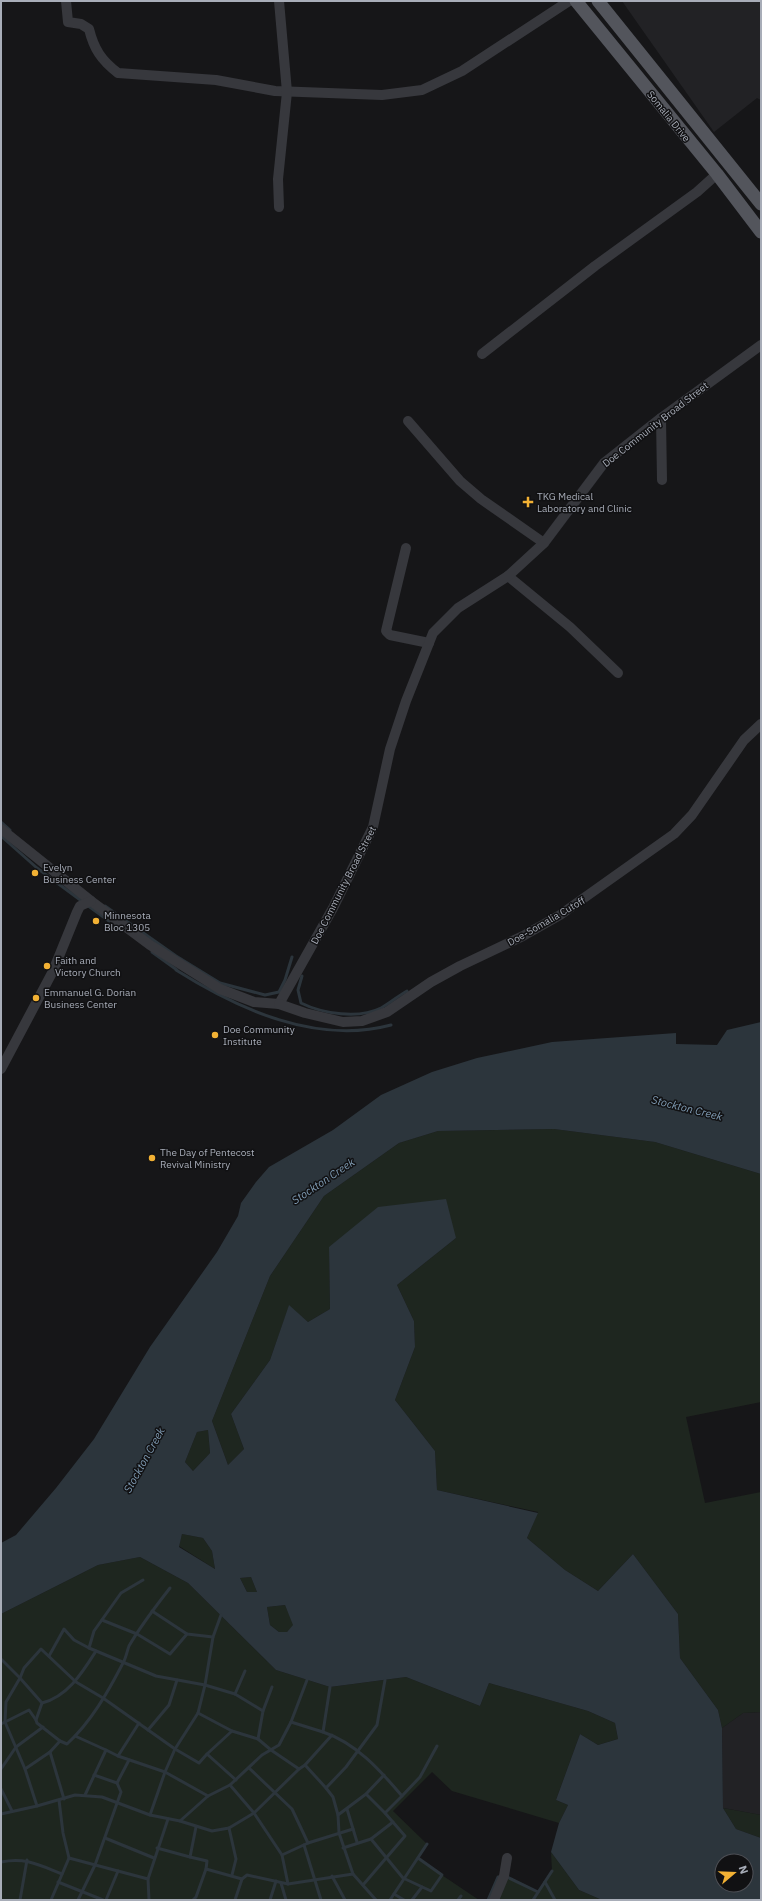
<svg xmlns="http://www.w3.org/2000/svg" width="762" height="1901" viewBox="0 0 762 1901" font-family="'IBM Plex Sans',sans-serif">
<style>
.built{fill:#222225}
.green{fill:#1e261f}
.water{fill:#2c353c;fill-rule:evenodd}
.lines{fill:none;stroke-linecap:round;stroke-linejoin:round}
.stream{stroke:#2c353c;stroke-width:3}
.minor{stroke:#37383d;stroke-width:10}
.major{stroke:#53555c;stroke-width:13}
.poi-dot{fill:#f2b134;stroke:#111113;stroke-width:1.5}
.labels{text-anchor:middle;stroke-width:3;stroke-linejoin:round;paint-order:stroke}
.street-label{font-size:10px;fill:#a8adb8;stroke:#111113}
.poi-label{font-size:10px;fill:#a8adb8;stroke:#111113;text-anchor:start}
.water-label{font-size:11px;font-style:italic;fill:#7f9bb3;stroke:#111113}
</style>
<rect width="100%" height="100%" fill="#161618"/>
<g class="built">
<path d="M 622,1 L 761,1 L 761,100 L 757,98 L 714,132 Z"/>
<path d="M 761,1712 L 761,1815 L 723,1808 L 722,1728 L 743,1713 Z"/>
</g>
<g class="green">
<path d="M 554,1129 L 655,1142 L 761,1174 L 761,1402 L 686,1417 L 705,1503 L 761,1492 L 761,1712 L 743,1713 L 722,1728 L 718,1710 L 680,1658 L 678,1614 L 633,1554 L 598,1591 L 565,1570 L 527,1538 L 538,1512 L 437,1490 L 435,1451 L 395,1400 L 415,1347 L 414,1321 L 397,1285 L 456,1238 L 329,1247 L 330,1309 L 308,1322 L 289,1306 L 270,1360 L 231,1414 L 244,1449 L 228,1465 L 212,1421 L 270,1276 L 324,1196 L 399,1143 L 438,1131 Z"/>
<path d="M 208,1430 L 210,1453 L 193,1471 L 185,1462 L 197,1432 Z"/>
<path d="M 182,1534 L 203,1538 L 212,1551 L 215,1569 L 179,1546 Z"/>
<path d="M 140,1557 L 188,1583 L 276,1670 L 330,1687 L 406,1677 L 480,1706 L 489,1683 L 588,1711 L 615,1723 L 618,1739 L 598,1745 L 580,1734 L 556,1800 L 568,1805 L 559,1823 L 452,1791 L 432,1772 L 393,1811 L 427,1844 L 418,1859 L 479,1900 L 1,1900 L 1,1614 L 98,1565 Z"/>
<path d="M 251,1577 L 257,1592 L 247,1592 L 240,1578 Z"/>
<path d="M 285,1605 L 294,1625 L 287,1632 L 279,1632 L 270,1625 L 267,1607 Z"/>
<path d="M 723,1808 L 761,1815 L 761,1838 L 736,1829 Z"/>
<path d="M 551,1852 L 579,1890 L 602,1900 L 495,1900 L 504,1876 L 538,1892 L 552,1871 Z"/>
</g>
<path class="water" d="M 761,1022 L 761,1174 L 655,1142 L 554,1129 L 438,1131 L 399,1143 L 324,1196 L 270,1276 L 212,1421 L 228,1465 L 244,1449 L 231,1414 L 270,1360 L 289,1305 L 308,1322 L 330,1309 L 329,1247 L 378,1207 L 446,1199 L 456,1238 L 397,1285 L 414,1321 L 415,1347 L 395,1400 L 435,1451 L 437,1490 L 538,1513 L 527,1538 L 565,1570 L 598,1591 L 633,1554 L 678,1614 L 680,1658 L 718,1710 L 722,1728 L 723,1808 L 736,1829 L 761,1838 L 761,1900 L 602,1900 L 579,1890 L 551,1852 L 559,1823 L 568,1805 L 556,1800 L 580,1734 L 598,1745 L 618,1739 L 615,1723 L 588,1711 L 489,1683 L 480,1706 L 406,1677 L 330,1687 L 276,1670 L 188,1583 L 140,1557 L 98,1565 L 1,1614 L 1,1543 L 16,1535 L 56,1488 L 94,1439 L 150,1347 L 217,1252 L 238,1216 L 241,1203 L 256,1182 L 269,1167 L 333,1130 L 381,1095 L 432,1072 L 477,1058 L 552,1042 L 676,1033 L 676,1044 L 717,1045 L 727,1030 ZM 208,1430 L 210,1453 L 193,1471 L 185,1462 L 197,1432 ZM 182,1534 L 203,1538 L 212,1551 L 215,1569 L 179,1547 ZM 251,1577 L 257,1592 L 247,1592 L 240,1578 ZM 285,1605 L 293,1625 L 287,1632 L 279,1632 L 270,1625 L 267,1607 ZM 722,1861 L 746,1861 L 746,1885 L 722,1885 Z"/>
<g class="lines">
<g class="stream">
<path d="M 1,822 L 10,830"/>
<path d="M 1,836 L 37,868 L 83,902"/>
<path d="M 87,905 L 109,921"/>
<path d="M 105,906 L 176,956 L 220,983 L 265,995 L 279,992 L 285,980 L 292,957"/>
<path d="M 152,952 L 177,970"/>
<path d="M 176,970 C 238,1009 316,1045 391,1025"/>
<path d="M 302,976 L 298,990 L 301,1003 C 323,1014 359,1019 381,1008 C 390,1003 398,996 407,991"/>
<path d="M 152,1611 L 187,1634 L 213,1637"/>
<path d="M 102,1620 L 137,1634 L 170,1654 L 187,1634"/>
<path d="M 89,1648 L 94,1631 L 121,1593 L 143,1580"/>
<path d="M 49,1656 L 64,1629 L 74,1640 L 89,1648 L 156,1676 L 205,1685 L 235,1694 L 263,1711 L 258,1739"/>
<path d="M 1,1659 L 20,1678 L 42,1703"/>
<path d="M 235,1694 L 245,1671"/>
<path d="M 263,1711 L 272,1687"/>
<path d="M 198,1713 L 232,1731 L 258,1739 L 271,1750 L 299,1769 L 305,1765 L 326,1788 L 346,1767 L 377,1725 L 385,1680"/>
<path d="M 291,1722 L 323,1732 L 330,1687"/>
<path d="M 1,1724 L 29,1710 L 36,1720"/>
<path d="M 148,1730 L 169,1705 L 177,1680"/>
<path d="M 323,1732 C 356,1743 380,1770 402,1796 L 420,1777 L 437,1746"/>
<path d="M 75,1736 L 106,1750"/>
<path d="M 60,1741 L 37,1723 L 36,1720 L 42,1703 C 68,1696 82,1673 96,1651"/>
<path d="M 50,1752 L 64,1799"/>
<path d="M 207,1754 L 232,1731"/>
<path d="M 118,1756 L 165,1772 L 208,1796"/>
<path d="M 305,1765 L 332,1735"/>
<path d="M 249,1768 L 292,1809 L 308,1843"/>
<path d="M 1,1769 L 16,1747 L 43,1727"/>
<path d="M 25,1769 L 50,1752 L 60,1741 L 67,1744 C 91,1722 108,1692 123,1663 C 126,1658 127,1651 129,1646 C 141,1625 156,1606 170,1588"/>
<path d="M 94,1775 L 117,1783 L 129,1760"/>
<path d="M 230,1785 L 254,1813 L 282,1855 L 308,1843 L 353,1829"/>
<path d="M 326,1788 L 333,1797 L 338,1815 L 339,1833 L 353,1874 L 376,1900"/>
<path d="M 1,1789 L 12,1811"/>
<path d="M 85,1795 L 106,1750 L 118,1756 L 139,1723"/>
<path d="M 37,1806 L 25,1769 L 5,1722 L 6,1702 L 20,1678 L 24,1668 L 41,1649 L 76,1682 L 103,1698 L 175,1749 L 199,1763 L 207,1754 L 236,1780"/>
<path d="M 347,1809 L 357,1842"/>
<path d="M 385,1813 L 402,1796"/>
<path d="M 1,1814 L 37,1806 L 75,1795 L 102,1797 L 150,1815 L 165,1772 L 175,1749 L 198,1713 L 205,1685 L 213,1637 L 221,1615"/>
<path d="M 150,1815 L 180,1821 L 208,1796 L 230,1785 L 262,1755 L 279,1745 L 291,1722 L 307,1680"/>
<path d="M 338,1815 L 366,1794 L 384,1775"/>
<path d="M 180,1821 L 212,1831 L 229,1828"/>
<path d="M 105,1838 L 154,1858"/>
<path d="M 371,1839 L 403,1878 L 431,1891 L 442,1875 L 418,1858"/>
<path d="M 304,1845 L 321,1900"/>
<path d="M 157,1848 L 190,1857 L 196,1827"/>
<path d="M 343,1848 L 371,1839 L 393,1822"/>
<path d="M 282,1855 L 288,1884"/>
<path d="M 190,1857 L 207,1861 L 206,1869"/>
<path d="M 69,1858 L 148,1879 L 168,1819"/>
<path d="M 1,1862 C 26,1857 39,1865 62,1874"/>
<path d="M 232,1875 L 236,1859 L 229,1828 L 254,1813 L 299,1769"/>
<path d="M 332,1876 L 345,1900"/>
<path d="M 148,1879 L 149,1900"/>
<path d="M 506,1879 L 507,1877 L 538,1892"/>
<path d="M 58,1882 L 103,1900"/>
<path d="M 545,1882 L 555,1900"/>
<path d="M 281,1883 L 286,1900"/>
<path d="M 363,1885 L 405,1836 L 385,1813 L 366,1794"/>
<path d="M 394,1894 L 404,1900"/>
<path d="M 20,1900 L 27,1860"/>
<path d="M 51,1900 L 69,1858 L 63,1833 L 59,1800"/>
<path d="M 78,1900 L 95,1865 L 121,1792 L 117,1783"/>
<path d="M 106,1900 L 118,1871"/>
<path d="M 193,1900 L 196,1897 L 206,1869 L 242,1879"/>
<path d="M 235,1900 L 242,1879 L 247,1875 L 288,1884 L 353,1874"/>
<path d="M 270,1900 L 276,1881"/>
<path d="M 390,1900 L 427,1844"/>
<path d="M 412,1900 L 422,1887"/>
<path d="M 458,1900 L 461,1896"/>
<path d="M 488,1900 L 498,1877 L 501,1877"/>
<path d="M 533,1900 L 552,1871"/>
</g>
<g class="minor">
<path d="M 66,1 L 68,22 L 81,24 L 89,29 C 94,49 101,60 118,73 L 216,80 L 275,91 L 382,95 L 422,90 L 462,71 L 569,1"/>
<path d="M 279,207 L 278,179 L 287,92 L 279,1"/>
<path d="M 482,354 L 595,266 L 697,192 L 717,174"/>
<path d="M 661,418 L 662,480"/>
<path d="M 408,421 L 460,481 L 481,499 L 544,543"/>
<path d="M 406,548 L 386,631 L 390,635 L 429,643"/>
<path d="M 508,576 L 570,627 L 618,673"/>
<path d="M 1,829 L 91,901 L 150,945 L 220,989 L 254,1002 L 279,1004 L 333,908 L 373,827 L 390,749 L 406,701 L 433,633 L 458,608 L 508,576 L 544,543 L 604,463 L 661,418 L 761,345"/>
<path d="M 279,1004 L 305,1013 L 343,1022 L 362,1021 L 387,1012 L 431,982 L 460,966 L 523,936 L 560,915 L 674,834 L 692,815 L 744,740 L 761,724"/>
<path d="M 1,1069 L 53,971 L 77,912 L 80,906 L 91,901"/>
<path d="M 494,1900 L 504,1876 L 507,1858"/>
</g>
<g class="major">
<path d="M 576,1 L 717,174 L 761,232"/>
<path d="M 598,1 L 761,204"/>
</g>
</g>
<g class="poi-dot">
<path d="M526 496h4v4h4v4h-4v4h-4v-4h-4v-4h4z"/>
<circle cx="35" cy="873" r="4"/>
<circle cx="96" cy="921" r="4"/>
<circle cx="47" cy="966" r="4"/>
<circle cx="36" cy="998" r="4"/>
<circle cx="215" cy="1035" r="4"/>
<circle cx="152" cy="1158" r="4"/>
</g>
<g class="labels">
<g class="street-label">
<text transform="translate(669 116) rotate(51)" y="4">Somalia Drive</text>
<text transform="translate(655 424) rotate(-38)" y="4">Doe Community Broad Street</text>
<text transform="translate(343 885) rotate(-63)" y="4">Doe Community Broad Street</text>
<text transform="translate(546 921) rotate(-30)" y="4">Doe-Somalia Cutoff</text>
</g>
<g class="poi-label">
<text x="537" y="500">TKG Medical<tspan x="537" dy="12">Laboratory and Clinic</tspan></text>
<text x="43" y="871">Evelyn<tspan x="43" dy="12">Business Center</tspan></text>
<text x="104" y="919">Minnesota<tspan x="104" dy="12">Bloc 1305</tspan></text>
<text x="55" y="964">Faith and<tspan x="55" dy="12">Victory Church</tspan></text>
<text x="44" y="996">Emmanuel G. Dorian<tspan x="44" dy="12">Business Center</tspan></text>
<text x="223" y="1033">Doe Community<tspan x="223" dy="12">Institute</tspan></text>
<text x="160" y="1156">The Day of Pentecost<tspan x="160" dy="12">Revival Ministry</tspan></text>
</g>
<g class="water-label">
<text transform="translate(687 1108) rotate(14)" y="4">Stockton Creek</text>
<text transform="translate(323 1181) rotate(-34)" y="4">Stockton Creek</text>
<text transform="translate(144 1460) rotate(-61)" y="4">Stockton Creek</text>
</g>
</g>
<rect width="762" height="1901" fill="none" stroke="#a8adb8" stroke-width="4"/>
<g transform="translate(734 1873) rotate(71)"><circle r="19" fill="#111113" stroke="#4d4f55"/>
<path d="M0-3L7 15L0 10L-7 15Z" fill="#f2b134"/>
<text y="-6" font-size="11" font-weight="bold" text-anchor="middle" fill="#a8adb8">N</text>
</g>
</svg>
